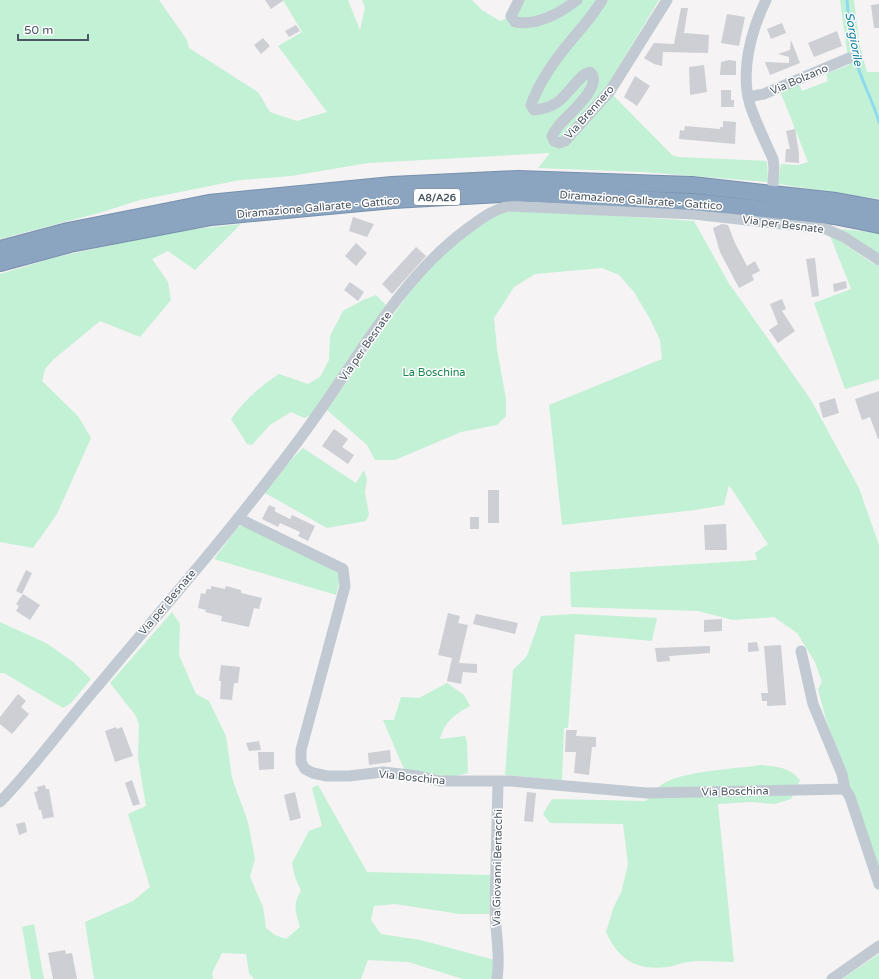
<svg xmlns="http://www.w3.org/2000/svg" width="879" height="979" viewBox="0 0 879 979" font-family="'Varela Round',sans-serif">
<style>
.green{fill:#c3f1d5}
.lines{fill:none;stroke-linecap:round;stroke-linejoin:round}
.stream{stroke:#90daee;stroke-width:3}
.building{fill:#cdcfd5}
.highway-casing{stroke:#7690ad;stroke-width:18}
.minor{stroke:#c1cad2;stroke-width:11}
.highway{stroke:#8ba5c1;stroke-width:16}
.labels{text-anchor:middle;stroke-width:3;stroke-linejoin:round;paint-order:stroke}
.shield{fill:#fff;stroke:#808990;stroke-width:1}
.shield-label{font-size:10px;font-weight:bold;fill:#4a5661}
.street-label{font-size:11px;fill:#4a5661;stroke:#fff}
.park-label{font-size:11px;fill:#17864f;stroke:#fff}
.water-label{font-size:12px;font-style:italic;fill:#0c7c9b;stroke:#fff}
</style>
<rect width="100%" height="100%" fill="#f5f3f3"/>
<g class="green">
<path d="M 0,0 L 159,0 L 187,40 L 189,48 L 258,92 L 270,112 L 297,121 L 327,112 L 278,46 L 302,32 L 283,0 L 348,0 L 360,30 L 365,8 L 362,0 L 472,0 L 482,10 L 500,21 L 507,18 L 514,0 L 659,0 L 604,91 L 614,96 L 672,155 L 678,157 L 767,161 L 768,182 L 643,172 L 538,168 L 550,153 L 368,163 L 291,176 L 240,180 L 140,200 L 99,213 L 0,239 Z"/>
<path d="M 840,0 L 854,0 L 859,43 L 867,72 L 879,72 L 879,199 L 778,184 L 781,164 L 798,165 L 808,162 L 780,91 L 799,84 L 802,91 L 828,81 L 826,74 L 849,65 Z"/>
<path d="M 514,209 L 694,221 L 728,282 L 811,400 L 859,488 L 879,545 L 879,875 L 825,716 L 818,689 L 822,682 L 815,662 L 797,633 L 774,617 L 733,620 L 698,611 L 571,607 L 570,572 L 757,560 L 755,553 L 768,544 L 729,485 L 724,505 L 695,510 L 562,525 L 549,405 L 662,359 L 660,340 L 650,319 L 634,292 L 619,275 L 602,268 L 535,274 L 514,287 L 494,318 L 497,349 L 506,399 L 506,416 L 497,425 L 461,432 L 395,460 L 375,460 L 367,445 L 327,410 L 420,277 L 443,254 L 496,213 Z"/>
<path d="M 241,224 L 195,270 L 168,251 L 152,259 L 168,282 L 171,300 L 140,337 L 100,321 L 54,359 L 45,369 L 42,381 L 78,416 L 91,438 L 57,514 L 33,548 L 0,542 L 0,274 L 57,257 L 176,231 Z"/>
<path d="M 841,229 L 879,233 L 879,255 Z"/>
<path d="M 829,233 L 872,263 L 879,266 L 879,379 L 845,389 L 814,303 L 851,289 Z"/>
<path d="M 376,295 L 386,305 L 311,415 L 304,418 L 291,412 L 270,425 L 252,445 L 247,444 L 231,419 C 243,402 261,385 279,374 L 308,384 L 320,377 L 329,360 L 330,336 L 343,311 L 363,300 Z"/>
<path d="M 303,448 L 356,483 L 364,470 L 367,479 L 365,492 L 369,514 L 366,521 L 327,528 L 265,493 L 289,462 Z"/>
<path d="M 244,525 L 337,571 L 340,579 L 336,595 L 214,559 L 238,527 Z"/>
<path d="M 172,612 L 180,624 L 179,655 L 196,694 L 209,701 L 226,736 L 232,778 L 248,822 L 255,859 L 250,877 L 263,907 L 266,928 L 275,935 L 286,939 L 300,927 C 296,913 292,904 301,891 L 295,877 L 292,863 L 309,831 L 322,826 L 312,788 L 318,785 L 367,872 L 491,875 L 489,914 L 460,914 L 395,904 L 374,906 L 371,920 L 381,934 L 420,940 L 495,960 L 492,979 L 463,979 L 408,962 L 368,960 L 361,979 L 254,979 L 249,973 L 246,954 L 222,953 L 212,973 L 213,979 L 94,979 L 85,922 L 133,901 L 150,887 L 128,814 L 146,806 L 138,758 L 139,725 L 136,716 L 110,683 Z"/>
<path d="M 575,614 L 657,618 L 652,641 L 575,634 L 568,728 L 564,728 L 562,780 L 505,775 L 513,670 L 527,656 L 541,616 Z"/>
<path d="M 0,622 L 46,643 L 72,661 L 91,679 L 71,703 L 63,708 L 4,673 L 0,673 Z"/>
<path d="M 447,683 L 464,695 L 470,706 C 454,715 445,721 440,739 L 465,736 L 467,742 L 468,773 L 451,777 L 404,769 L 383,720 L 394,720 L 401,697 L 419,698 Z"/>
<path d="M 761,765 C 777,767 789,767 800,780 L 791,799 L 775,804 L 751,802 L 718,804 L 734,962 C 719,962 702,960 688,962 C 681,963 674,966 667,967 C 636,971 618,959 606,932 L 614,906 L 621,893 L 628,864 L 623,824 L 550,823 L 543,814 L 552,799 L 646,801 C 651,796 656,790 661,785 C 680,771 736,769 761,765 Z"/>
<path d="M 34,924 L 44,979 L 31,979 L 22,927 Z"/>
<path d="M 879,954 L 879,979 L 842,979 Z"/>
</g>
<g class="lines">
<path class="stream" d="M 847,0 C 849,20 850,41 856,61 C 862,82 873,101 879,122"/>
</g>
<g class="building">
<path d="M 265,0 L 284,0 L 271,9 Z"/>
<path d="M 879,4 L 879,28 L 874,28 L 871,5 Z"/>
<path d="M 681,8 L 688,8 L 684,33 L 709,35 L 708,53 L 663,52 L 662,66 L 654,64 L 644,58 L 654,43 L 674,44 Z"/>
<path d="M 727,14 L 745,17 L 739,46 L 721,43 Z"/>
<path d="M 782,23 L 786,33 L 771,39 L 767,29 Z"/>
<path d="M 296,25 L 300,31 L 289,37 L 285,31 Z"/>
<path d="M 837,31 L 842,46 L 814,57 L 808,43 Z"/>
<path d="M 263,38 L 270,46 L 261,54 L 254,45 Z"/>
<path d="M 791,40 L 800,63 L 770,75 L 765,62 L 789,63 L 789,57 L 778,54 L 790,50 Z"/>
<path d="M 729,60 L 736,61 L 736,75 L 720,75 L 721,62 Z"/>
<path d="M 704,65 L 707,92 L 690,95 L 689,67 Z"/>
<path d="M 635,76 L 650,86 L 637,106 L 624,97 Z"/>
<path d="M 721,90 L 731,90 L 731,100 L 734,100 L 734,107 L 721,107 Z"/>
<path d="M 723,121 L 736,122 L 735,144 L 679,139 L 680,130 L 684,131 L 685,126 L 720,129 L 720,127 L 723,127 Z"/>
<path d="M 795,129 L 799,153 L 799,163 L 785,162 L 786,149 L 790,149 L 786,131 Z"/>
<path d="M 353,217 L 374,224 L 367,237 L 349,231 Z"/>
<path d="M 722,224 L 728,225 L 735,243 L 747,266 L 755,261 L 760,271 L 752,275 L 754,280 L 739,288 L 720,252 L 713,228 Z"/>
<path d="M 356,243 L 367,253 L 356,266 L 345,256 Z"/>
<path d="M 416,247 L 426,256 L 392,294 L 382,284 Z"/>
<path d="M 815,258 L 819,296 L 812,297 L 806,259 Z"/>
<path d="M 846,281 L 847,288 L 834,292 L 833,284 Z"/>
<path d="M 350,282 L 364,292 L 358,301 L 344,290 Z"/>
<path d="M 782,299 L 786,309 L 782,311 L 795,331 L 778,343 L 769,330 L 778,324 L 770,304 Z"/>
<path d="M 879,391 L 879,439 L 878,439 L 870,417 L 862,420 L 855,399 Z"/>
<path d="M 835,398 L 839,413 L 823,418 L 819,403 Z"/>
<path d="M 334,429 L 348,439 L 342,447 L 354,455 L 348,464 L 322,446 Z"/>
<rect x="488" y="490" width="11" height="33"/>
<path d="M 269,505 L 276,508 L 274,511 L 290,519 L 292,515 L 315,526 L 308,541 L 298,536 L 300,532 L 280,523 L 278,527 L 262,519 Z"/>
<rect x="470" y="517" width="9" height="12"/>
<path d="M 726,524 L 727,550 L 705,550 L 704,525 Z"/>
<path d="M 26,570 L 32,573 L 22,594 L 16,591 Z"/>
<path d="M 211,586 L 225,589 L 226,586 L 241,590 L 241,593 L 262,598 L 259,609 L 254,608 L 249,627 L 221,621 L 222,616 L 205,612 L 206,610 L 198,608 L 201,593 L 205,594 L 207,589 L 211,589 Z"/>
<path d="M 23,594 L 40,605 L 30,620 L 16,611 L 19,606 L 16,604 Z"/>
<path d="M 448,613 L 460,616 L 458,623 L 468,625 L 459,663 L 477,664 L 477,673 L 463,672 L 461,684 L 447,681 L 452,658 L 438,655 Z"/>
<path d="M 476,614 L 518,623 L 515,634 L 473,624 Z"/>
<path d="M 722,619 L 722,631 L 704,632 L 704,620 Z"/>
<path d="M 757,642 L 759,651 L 748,652 L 748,643 Z"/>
<path d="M 781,645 L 786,705 L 767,706 L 767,701 L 762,701 L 761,693 L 768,693 L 764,646 Z"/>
<path d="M 710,646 L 710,653 L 669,656 L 670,661 L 657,662 L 655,648 Z"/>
<path d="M 221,665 L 240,667 L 238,683 L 234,683 L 232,700 L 220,699 L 221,681 L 219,681 Z"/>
<path d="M 18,694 L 26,701 L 21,707 L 29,714 L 12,734 L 0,724 L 0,717 Z"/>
<path d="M 116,727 L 117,729 L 122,727 L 133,756 L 115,762 L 105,731 Z"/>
<path d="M 566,730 L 577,730 L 576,736 L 596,737 L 596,747 L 592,747 L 589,775 L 574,773 L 576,752 L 565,752 Z"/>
<path d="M 259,741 L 261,750 L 249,751 L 246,743 Z"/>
<path d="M 390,750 L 391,762 L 369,765 L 368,753 Z"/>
<path d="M 258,752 L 274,752 L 274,769 L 259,770 Z"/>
<path d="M 132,780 L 140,804 L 133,806 L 125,783 Z"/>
<path d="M 45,785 L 46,789 L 49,789 L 54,817 L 43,819 L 41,810 L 39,810 L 34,792 L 38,791 L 37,787 Z"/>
<path d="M 295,792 L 301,818 L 290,821 L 284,795 Z"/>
<path d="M 527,792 L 536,793 L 533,822 L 524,821 Z"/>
<path d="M 25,822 L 27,832 L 19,835 L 16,824 Z"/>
<path d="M 65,950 L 66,954 L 72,953 L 77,979 L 53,979 L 48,953 Z"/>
</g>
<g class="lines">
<g class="highway-casing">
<g id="highway">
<path d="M 0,249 L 68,231 L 209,203 L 392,185 L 518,179 L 692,185 L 836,201 L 879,209"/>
<path d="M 0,263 L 70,244 L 211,217 L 393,200 L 517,193 L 693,202 L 834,216 L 879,225"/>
</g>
</g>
<g class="minor">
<path d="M 519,0 L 511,16 L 515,22 C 538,26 559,14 577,0"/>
<path d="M 602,0 C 594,14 584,25 574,37 C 556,58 540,80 531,105 L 534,110 C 564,107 565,91 585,74 L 590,72 C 604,85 570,113 561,123 C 558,126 555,131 552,136 L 554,141 L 559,143 L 565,141 L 610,91 L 667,0"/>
<path d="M 766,0 C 751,31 740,71 750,105 C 756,123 765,141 773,159 L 774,168 L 773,183"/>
<path d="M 748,97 L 764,94 L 849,58"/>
<path d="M 238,518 L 343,569 L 345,586 L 301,750 L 301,762 L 305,769 L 313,773 L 327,776 L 349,776 L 383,772 L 418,776 L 440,781 L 510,781 L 647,793 L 845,789"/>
<path d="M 801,651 L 813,704 L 842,774 L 845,789 L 850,797 L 879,884"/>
<path d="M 0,802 C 35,766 64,725 97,687 C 144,630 193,575 239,517 C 263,487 287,457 309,426 C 359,358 398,280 467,229 C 481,219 492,210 508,206 L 694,214 L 826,229 L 844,237 L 879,260"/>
<path d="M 497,979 C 501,955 495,932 495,908 L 498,782"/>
<path d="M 832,979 L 879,946"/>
</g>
<use href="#highway" class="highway"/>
</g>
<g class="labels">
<rect class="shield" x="414" y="189" width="46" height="16" rx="3"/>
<g class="shield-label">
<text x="437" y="201">A8/A26</text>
</g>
<g class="street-label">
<text transform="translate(799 79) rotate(-23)" y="4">Via Bolzano</text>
<text transform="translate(589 112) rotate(-48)" y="4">Via Brennero</text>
<text transform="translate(641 200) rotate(4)" y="4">Diramazione Gallarate - Gattico</text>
<text transform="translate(318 207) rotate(-5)" y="4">Diramazione Gallarate - Gattico</text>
<text transform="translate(783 224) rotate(7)" y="4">Via per Besnate</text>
<text transform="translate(365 346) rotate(-55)" y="4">Via per Besnate</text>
<text transform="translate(167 602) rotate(-50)" y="4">Via per Besnate</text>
<text transform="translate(412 777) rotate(6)" y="4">Via Boschina</text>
<text transform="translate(735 791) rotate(-1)" y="4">Via Boschina</text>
<text transform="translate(497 868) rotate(-89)" y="4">Via Giovanni Bertacchi</text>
</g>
<g class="park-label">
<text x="434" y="376">La Boschina</text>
</g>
<g class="water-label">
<text transform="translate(854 39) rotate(80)" y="4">Sorgiorile</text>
</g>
</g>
<path d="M18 34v6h70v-6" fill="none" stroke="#4a5661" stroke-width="2"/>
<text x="24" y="34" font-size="12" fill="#4a5661" stroke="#ffffff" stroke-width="3" paint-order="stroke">50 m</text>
</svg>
